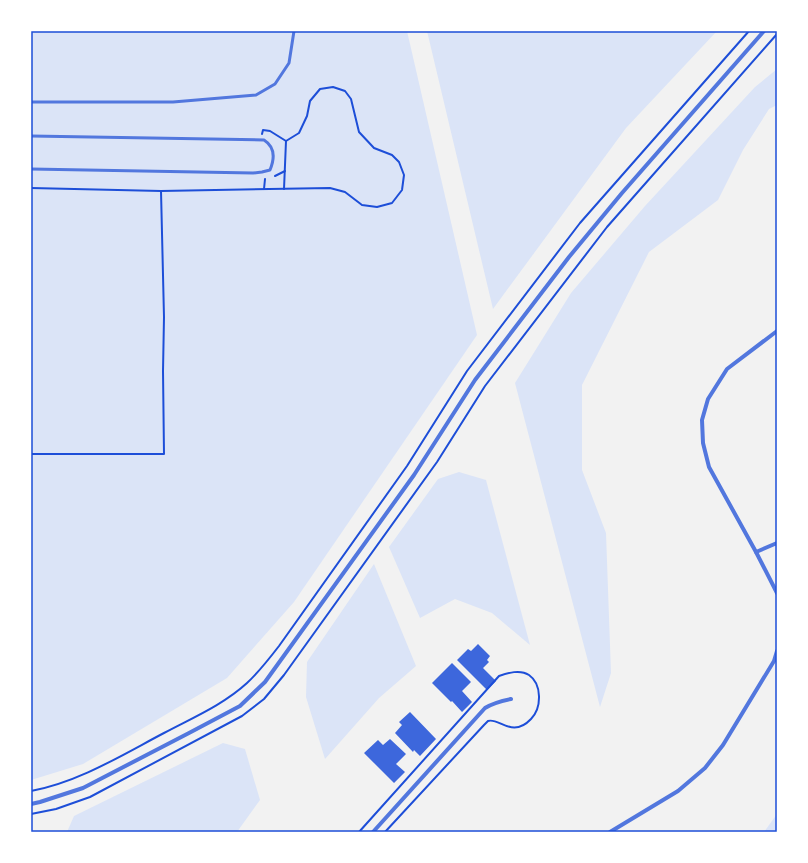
<svg xmlns="http://www.w3.org/2000/svg" width="808" height="863" viewBox="0 0 808 863" font-family="Poppins,sans-serif">
<style>
.green{fill:#dbe4f7}
.building{fill:#3d67dc}
.lines{fill:none;stroke-linecap:round;stroke-linejoin:round}
.path{stroke:#1d4ed8;stroke-width:2}
.service{stroke:#5277de;stroke-width:3}
.minor{stroke:#5277de;stroke-width:4}
.neatline{fill:none;stroke:#1d4ed8;stroke-width:1.5}
</style>
<rect width="100%" height="100%" fill="#f2f2f2"/>
<g class="green">
<path d="M 31,31 L 407,31 L 477,335 L 294,602 L 227,678 L 83,764 L 31,780 Z"/>
<path d="M 427,31 L 717,31 L 626,128 L 493,309 Z"/>
<path d="M 777,69 L 777,105 L 769,109 L 743,150 L 718,200 L 649,252 L 582,385 L 582,470 L 606,533 L 611,673 L 600,707 L 515,383 L 571,293 L 645,206 L 755,87 Z"/>
<path d="M 459,472 L 486,480 L 530,645 L 492,613 L 455,599 L 420,618 L 389,547 L 438,479 Z"/>
<path d="M 374,564 L 416,666 L 379,698 L 325,759 L 306,697 L 307,662 Z"/>
<path d="M 223,743 L 245,749 L 260,800 L 237,832 L 67,832 L 74,816 Z"/>
<path d="M 777,814 L 777,832 L 764,832 Z"/>
</g>
<g class="building">
<path d="M 478,644 L 490,656 L 487,660 L 489,662 L 483,668 L 496,681 L 487,690 L 457,660 L 468,649 L 471,651 Z"/>
<path d="M 452,663 L 471,682 L 462,691 L 472,702 L 462,712 L 452,701 L 451,702 L 432,683 Z"/>
<path d="M 410,712 L 436,739 L 420,756 L 414,750 L 413,752 L 395,733 L 402,725 L 399,722 Z"/>
<path d="M 390,739 L 406,754 L 396,764 L 405,772 L 394,783 L 364,753 L 378,740 L 383,745 Z"/>
</g>
<g class="lines">
<g class="path">
<path d="M 275,176 L 285,171"/>
<path d="M 31,188 L 161,191 L 330,188 L 345,192 L 362,205 L 377,207 L 392,203 L 402,190 L 404,175 L 399,162 L 392,155 L 374,148 L 359,132 L 351,99 L 345,91 L 333,87 L 320,89 L 310,101 L 307,116 L 299,133 L 286,141 L 270,131 L 263,130 L 262,134"/>
<path d="M 264,189 L 265,179"/>
<path d="M 284,189 L 286,141"/>
<path d="M 31,454 L 164,454 L 163,371 L 164,317 L 161,191"/>
<path d="M 31,791 C 79,782 122,755 164,733 C 192,718 223,705 247,683 C 259,672 269,659 279,646 L 407,466 L 467,371 L 580,223 L 749,31"/>
<path d="M 31,814 L 56,809 L 90,797 L 242,716 L 264,699 L 284,675 L 437,462 L 485,386 L 607,227 L 777,34"/>
<path d="M 359,832 L 499,676 C 508,673 520,669 529,675 C 542,684 542,708 531,719 C 512,739 499,717 488,721 C 487,722 485,724 484,725 L 385,832"/>
</g>
<g class="service">
<path d="M 31,102 L 173,102 L 256,95 L 275,84 L 289,63 L 294,31"/>
<path d="M 31,136 L 264,140 C 275,147 275,158 270,170 L 262,172 L 253,173 L 31,169"/>
</g>
<g class="minor">
<path d="M 777,331 L 727,369 L 708,399 L 702,420 L 703,443 L 709,467 L 756,552 L 777,593"/>
<path d="M 756,552 L 777,543"/>
<path d="M 31,804 L 40,802 L 83,788 L 189,733 L 240,706 L 265,682 L 414,475 L 475,380 L 569,257 L 622,193 L 764,31"/>
<path d="M 373,832 L 485,708 C 493,703 501,701 511,699"/>
<path d="M 610,832 L 678,791 L 705,768 L 723,745 L 774,661 L 777,651"/>
</g>
</g>
<rect width="808" height="863" fill="none" stroke="#ffffff" stroke-width="64"/>
<rect x="32" y="32" width="744" height="799" class="neatline"/>
</svg>
